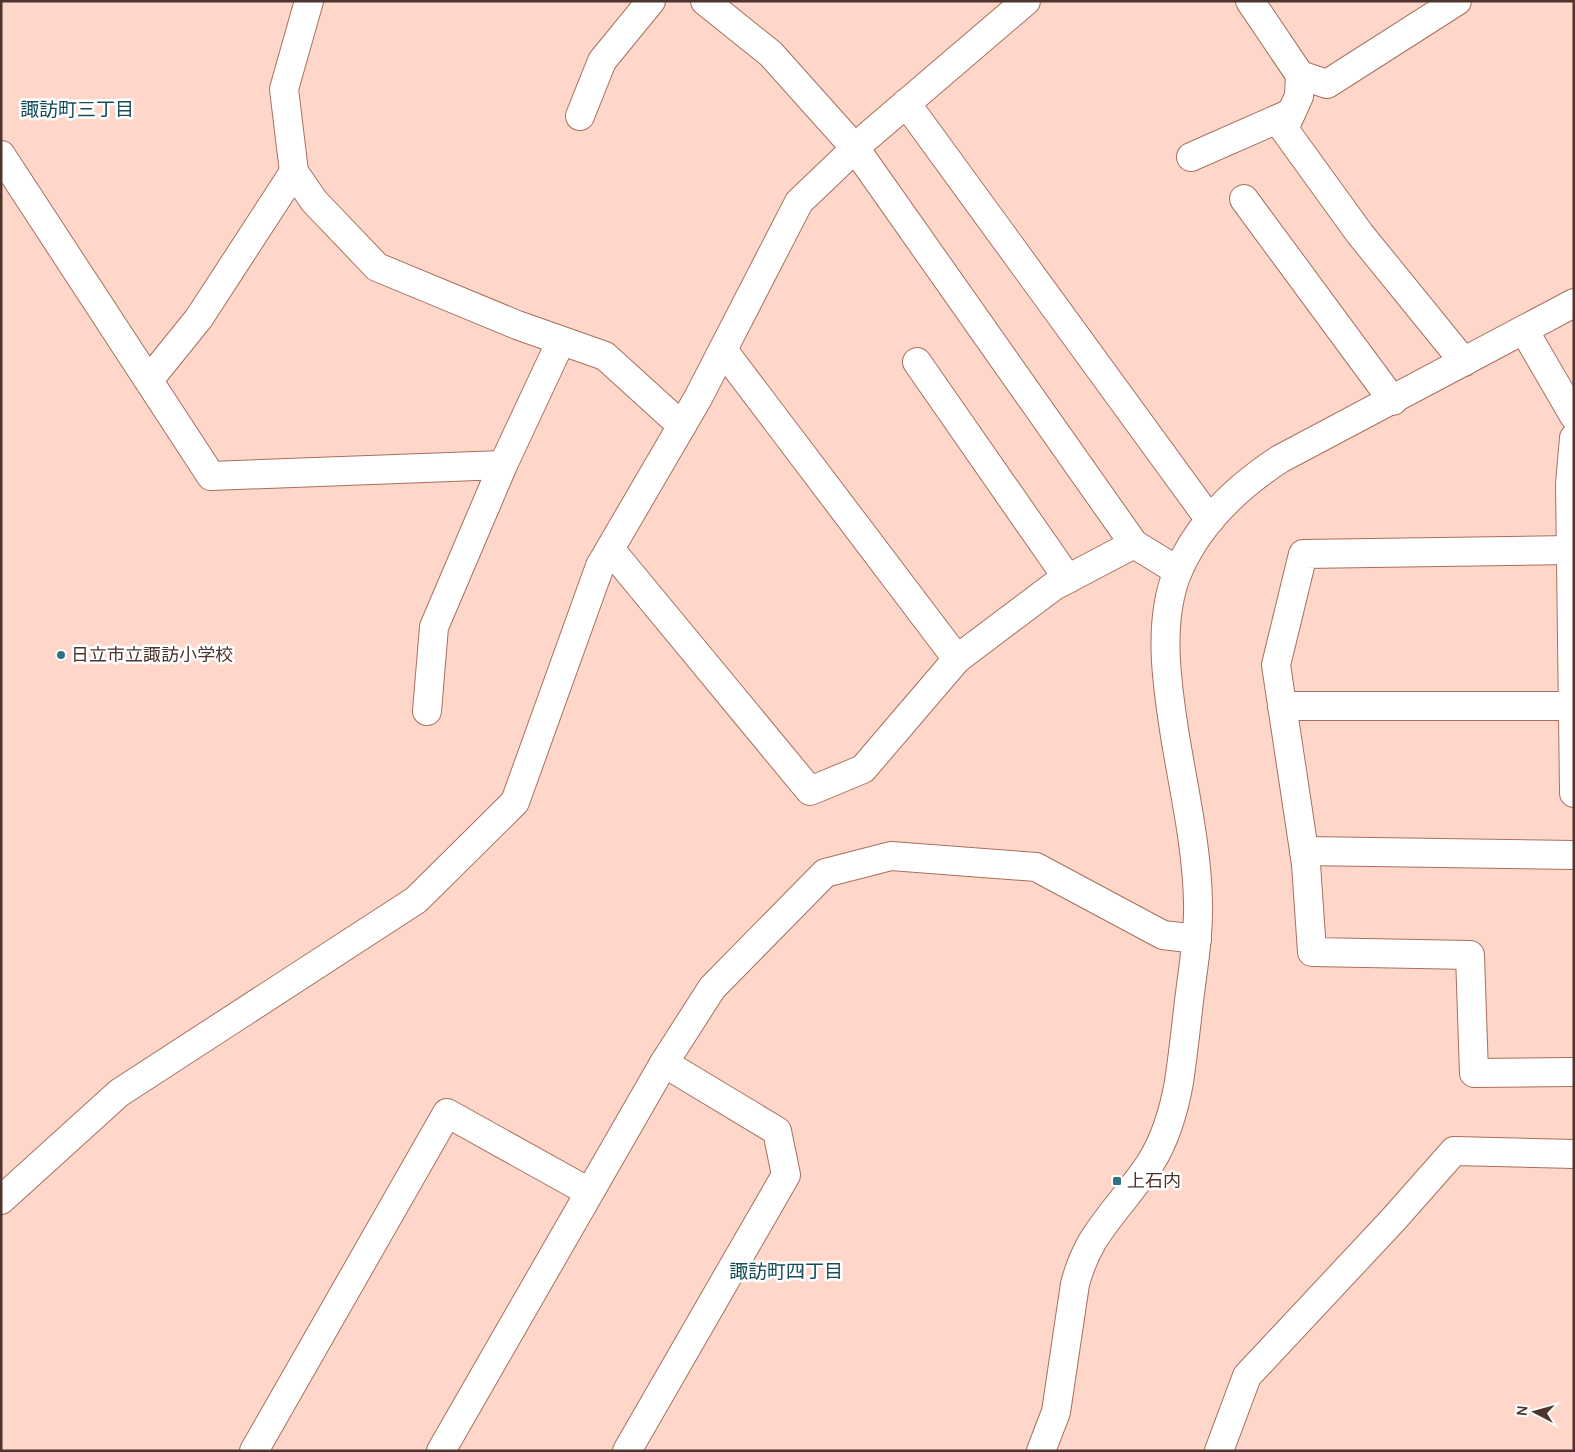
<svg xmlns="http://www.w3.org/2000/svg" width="1575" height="1452" viewBox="0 0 1575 1452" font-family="Manrope,'Noto Sans JP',sans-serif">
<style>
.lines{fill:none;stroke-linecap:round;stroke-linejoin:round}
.minor-casing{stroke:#a86f5c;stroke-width:30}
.tertiary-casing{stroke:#a86f5c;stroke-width:30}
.minor{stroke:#fff;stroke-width:28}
.tertiary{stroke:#fff;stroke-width:28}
.poi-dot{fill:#307285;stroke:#fff;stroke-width:2}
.labels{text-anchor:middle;stroke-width:5;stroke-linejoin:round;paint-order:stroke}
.poi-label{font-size:18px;fill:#4e342c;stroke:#fff;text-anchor:start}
.neighbourhood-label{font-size:19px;fill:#174d5b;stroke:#fff}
</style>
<rect width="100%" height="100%" fill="#fed7ca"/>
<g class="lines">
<g class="minor-casing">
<g id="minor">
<path d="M 309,1 L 284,89 L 294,172 L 314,201 L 377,267 L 517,325 L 605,356 L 682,426"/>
<path d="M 705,1 L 771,54 L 855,148 L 1134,544 L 1178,571"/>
<path d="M 1250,1 L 1300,75 L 1327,84 L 1457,1"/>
<path d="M 1300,75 L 1299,96 L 1284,129 L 1360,234 L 1464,362"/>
<path d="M 906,103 L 1210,520"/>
<path d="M 580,116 L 602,61 L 651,1"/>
<path d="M 1,155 L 211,476 L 503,465"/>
<path d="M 1191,157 L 1291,113"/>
<path d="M 1244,199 L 1393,401"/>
<path d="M 1524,330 L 1574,416"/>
<path d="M 917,362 L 1068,579"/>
<path d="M 149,380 L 199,318 L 294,172"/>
<path d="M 1574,438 L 1570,484 L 1574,793"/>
<path d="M 610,549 L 810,791 L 863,769 L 957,659 L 723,350"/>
<path d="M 1570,550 L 1303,554 L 1276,665 L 1306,864 L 1312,952 L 1470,955 L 1474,1073 L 1574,1072"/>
<path d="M 957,659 L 1054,586 L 1134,544"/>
<path d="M 1282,706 L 1573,706"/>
<path d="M 427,711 L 434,627 L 503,465 L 561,341"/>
<path d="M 1304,851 L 1574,855"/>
<path d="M 1,1200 L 119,1093 L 416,900 L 515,802 L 600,566 L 698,398 L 799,202 L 867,137 L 1026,1"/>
<path d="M 254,1451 L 447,1113 L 589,1192"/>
<path d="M 441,1451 L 664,1063 L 712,988 L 825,873 L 891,856 L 1036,867 L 1163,935 L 1197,939"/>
<path d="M 627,1451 L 786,1175 L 777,1131 L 664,1063"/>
<path d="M 1219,1451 L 1247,1376 L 1393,1220 L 1454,1151 L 1574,1154"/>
</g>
</g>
<g class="tertiary-casing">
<path id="tertiary" d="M 1041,1451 L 1056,1412 L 1075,1284 C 1079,1269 1084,1256 1092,1242 C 1109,1214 1133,1190 1151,1162 C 1166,1138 1174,1110 1179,1082 C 1183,1055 1186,1028 1189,1001 C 1193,968 1199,935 1198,902 C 1197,847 1184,791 1175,736 C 1167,685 1157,621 1178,571 C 1199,523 1237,487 1280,459 L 1574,303"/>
</g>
<use href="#minor" class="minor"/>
<use href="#tertiary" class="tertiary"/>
</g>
<g class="poi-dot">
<circle cx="61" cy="655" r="5"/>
<rect x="1112" y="1176" width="10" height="10" rx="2.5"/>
</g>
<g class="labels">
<g class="poi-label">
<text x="71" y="661">日立市立諏訪小学校</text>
<text x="1127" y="1187">上石内</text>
</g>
<g class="neighbourhood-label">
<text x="77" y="116">諏訪町三丁目</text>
<text x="786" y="1278">諏訪町四丁目</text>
</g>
</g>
<rect width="1575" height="1452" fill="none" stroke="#4e342c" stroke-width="5"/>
<g transform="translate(1535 1412) rotate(276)" stroke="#ffffff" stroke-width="4" paint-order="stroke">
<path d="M0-4L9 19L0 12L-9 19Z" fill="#4e342c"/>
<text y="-8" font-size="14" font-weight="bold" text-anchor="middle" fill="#4e342c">N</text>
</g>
</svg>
